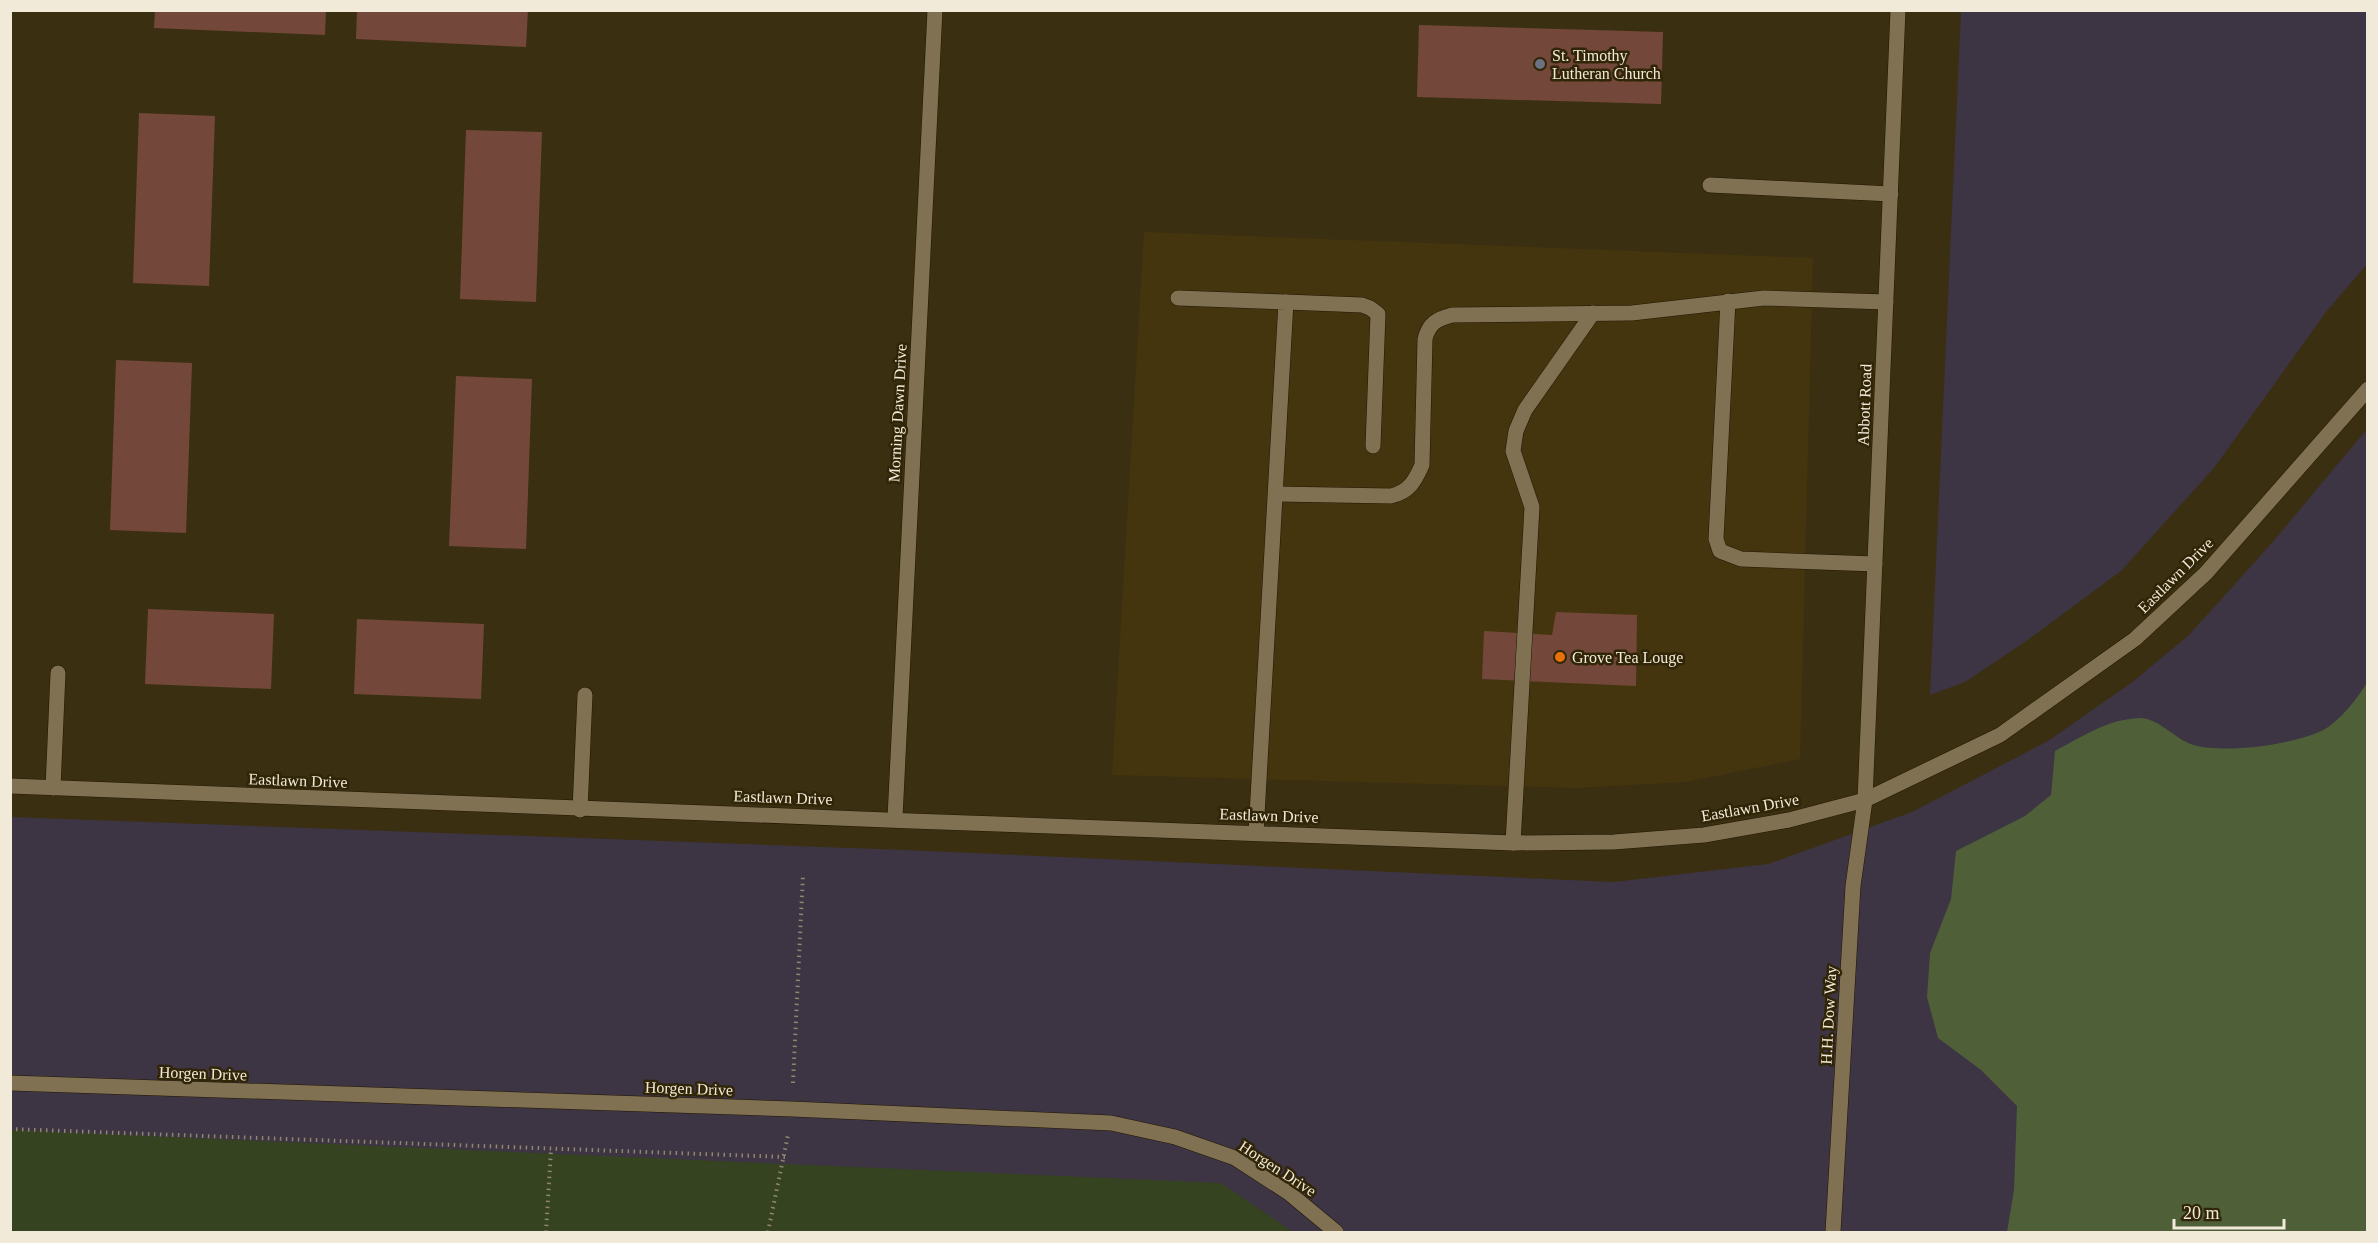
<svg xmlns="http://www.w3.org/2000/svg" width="2378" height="1243" viewBox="0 0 2378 1243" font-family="Georgia,serif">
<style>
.built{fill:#44350f}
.industrial{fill:#3d3444}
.green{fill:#354320}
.forest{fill:#4f5f38}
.building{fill:#73483a}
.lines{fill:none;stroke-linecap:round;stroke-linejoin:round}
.minor-casing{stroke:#221600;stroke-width:16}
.path{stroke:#90866e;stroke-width:4;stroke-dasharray:1.5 4.5;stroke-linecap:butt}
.minor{stroke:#7f7152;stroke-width:15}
.worship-dot{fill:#6b7280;stroke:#302506;stroke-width:2}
.food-dot{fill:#e8710a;stroke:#302506;stroke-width:2}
.labels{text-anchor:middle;stroke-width:5;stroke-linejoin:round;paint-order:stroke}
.poi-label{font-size:16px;fill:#f2ead9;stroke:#302506;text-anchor:start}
.street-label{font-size:16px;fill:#f2ead9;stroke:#302506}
</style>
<rect width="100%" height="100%" fill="#3b2f11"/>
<path class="built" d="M 1144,232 L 1813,258 L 1800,759 L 1686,782 L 1576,788 L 1112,775 Z"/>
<g class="industrial">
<path d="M 1961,11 L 2367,11 L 2368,263 L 2326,312 L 2214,468 L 2121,571 L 2022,644 L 1965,682 L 1930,695 Z"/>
<path d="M 2367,429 L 2367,1232 L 11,1232 L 11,817 L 905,850 L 1614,882 L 1768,864 L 1912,812 L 2048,741 L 2131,683 L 2188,636 L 2271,544 Z"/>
</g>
<path class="green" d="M 11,1130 L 1221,1183 L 1293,1232 L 11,1232 Z"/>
<path class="forest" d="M 2367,683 L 2367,1232 L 2007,1232 L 2014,1190 L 2017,1106 L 1981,1070 L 1938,1038 L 1927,997 L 1930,953 L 1951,899 L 1956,851 L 2025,816 L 2051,795 L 2055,751 C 2082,737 2107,719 2140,718 C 2157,718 2173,736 2188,743 C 2217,756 2307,744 2331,725 C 2346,713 2357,698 2367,683 Z"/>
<g class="building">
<path d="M 155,10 L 326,10 L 325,35 L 154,28 Z"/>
<path d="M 357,10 L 528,10 L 526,47 L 356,39 Z"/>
<path d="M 1419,25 L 1663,32 L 1661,104 L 1417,97 Z"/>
<path d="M 139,113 L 215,116 L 209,286 L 133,283 Z"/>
<path d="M 466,130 L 542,132 L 536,302 L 460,299 Z"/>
<path d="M 116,360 L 192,363 L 186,533 L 110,530 Z"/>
<path d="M 456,376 L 532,379 L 526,549 L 449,546 Z"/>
<path d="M 148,609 L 274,614 L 271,689 L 145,684 Z"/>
<path d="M 1556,612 L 1637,615 L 1636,686 L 1482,679 L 1484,631 L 1552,635 Z"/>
<path d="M 357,619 L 484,624 L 481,699 L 354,694 Z"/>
</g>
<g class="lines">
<g class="minor-casing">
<g id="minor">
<path d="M 1710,185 L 1891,194"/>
<path d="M 1178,298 L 1286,302 L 1256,833"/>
<path d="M 1728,301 L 1716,539 L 1720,551 L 1741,559 L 1875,564"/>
<path d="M 1286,302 L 1362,305 L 1370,308 L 1378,314 L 1373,446"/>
<path d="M 1276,494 L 1391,496 C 1409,492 1415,481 1422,465 L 1425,339 C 1429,323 1437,319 1452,315 L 1632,313 L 1764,298 L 1886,302"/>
<path d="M 10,786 C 511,809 1012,823 1513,843 L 1614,842 L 1704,835 L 1789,820 L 1865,800 L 2000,735 L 2135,639 L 2206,573 L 2368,389"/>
<path d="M 53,788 L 58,673"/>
<path d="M 580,810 L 585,695"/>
<path d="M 895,818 L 935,10"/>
<path d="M 1513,843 L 1532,507 L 1513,451 L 1516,431 L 1525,410 L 1593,313"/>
<path d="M 10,1083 L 792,1109 L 1111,1123 L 1175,1137 L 1235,1158 L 1289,1193 L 1336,1232"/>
<path d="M 1833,1232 L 1853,886 L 1865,800 L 1898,10"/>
</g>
</g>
<g class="path">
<path d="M 793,1083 L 803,874"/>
<path d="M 10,1129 L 786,1157"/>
<path d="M 546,1232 L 551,1150"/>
<path d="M 768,1232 L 788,1135"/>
</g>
<use href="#minor" class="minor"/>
</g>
<circle class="worship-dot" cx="1540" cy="64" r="6"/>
<circle class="food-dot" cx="1560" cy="657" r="6"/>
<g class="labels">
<g class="poi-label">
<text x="1552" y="61">St. Timothy<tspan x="1552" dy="18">Lutheran Church</tspan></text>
<text x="1572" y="663">Grove Tea Louge</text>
</g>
<g class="street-label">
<text transform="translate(1864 405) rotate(-88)" y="6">Abbott Road</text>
<text transform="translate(897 413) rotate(-87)" y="6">Morning Dawn Drive</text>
<text transform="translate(2175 575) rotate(-45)" y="6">Eastlawn Drive</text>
<text transform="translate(298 780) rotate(2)" y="6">Eastlawn Drive</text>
<text transform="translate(783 797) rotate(2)" y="6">Eastlawn Drive</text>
<text transform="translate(1750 807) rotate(-10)" y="6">Eastlawn Drive</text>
<text transform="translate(1269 815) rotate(2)" y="6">Eastlawn Drive</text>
<text transform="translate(1828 1015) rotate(-87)" y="6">H.H. Dow Way</text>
<text transform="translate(203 1073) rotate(2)" y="6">Horgen Drive</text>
<text transform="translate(689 1088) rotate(2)" y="6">Horgen Drive</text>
<text transform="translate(1278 1168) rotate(33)" y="6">Horgen Drive</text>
</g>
</g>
<rect width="2378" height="1243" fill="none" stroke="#f2ead9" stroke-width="24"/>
<path d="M2174 1219v9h110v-9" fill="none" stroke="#f2ead9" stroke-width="3"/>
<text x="2183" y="1219" font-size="18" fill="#f2ead9" stroke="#302506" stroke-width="4.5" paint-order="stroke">20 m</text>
</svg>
